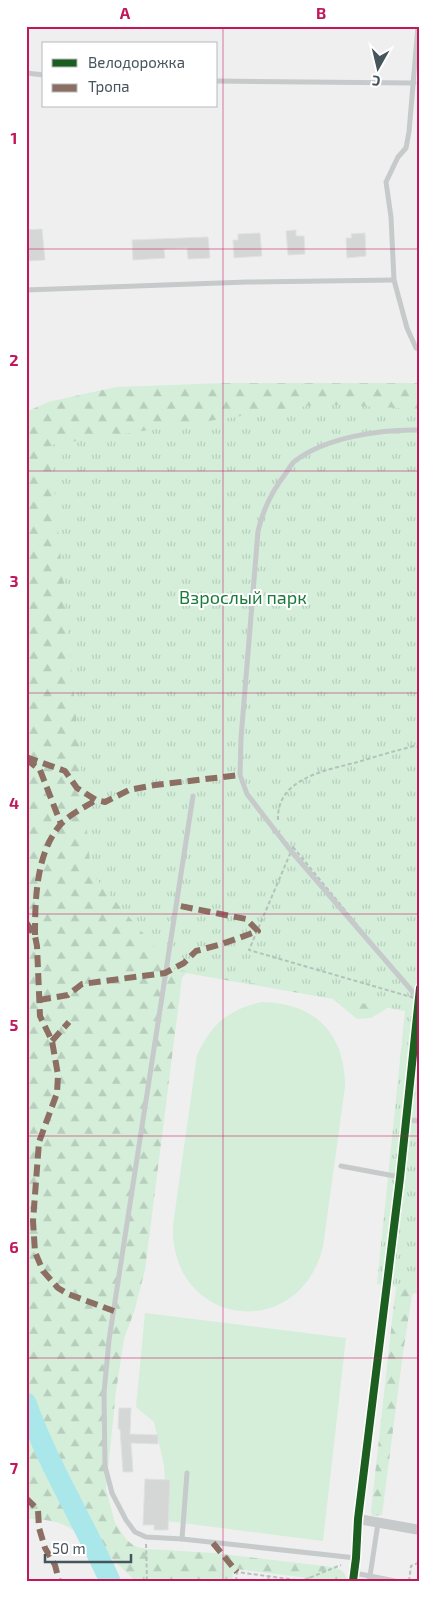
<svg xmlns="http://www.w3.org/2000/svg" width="446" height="1607" viewBox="0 0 446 1607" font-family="'Exo 2',sans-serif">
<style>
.grass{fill:#d4eeda}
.forest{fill:url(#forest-firs)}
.park{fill:url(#park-tufts)}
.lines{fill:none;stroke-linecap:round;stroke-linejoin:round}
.river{stroke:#a9e7eb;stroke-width:21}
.building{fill:#d5d7d7;stroke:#e0e1e2}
.path{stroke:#b5c2bc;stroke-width:2;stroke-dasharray:4 2.5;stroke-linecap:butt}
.service{stroke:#c6cacb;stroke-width:5}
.minor{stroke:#c6cacb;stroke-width:10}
.quiet{stroke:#8d6e63;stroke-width:6;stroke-dasharray:12 6;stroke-linecap:butt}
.cycleway-casing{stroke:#fff;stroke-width:11}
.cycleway{stroke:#1b5e20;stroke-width:8}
.grid{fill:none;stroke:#c2185b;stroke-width:1;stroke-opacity:0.55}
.labels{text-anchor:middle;stroke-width:4;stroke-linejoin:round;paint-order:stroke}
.park-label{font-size:18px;fill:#197a3b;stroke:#fff}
.neatline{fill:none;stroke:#c2185b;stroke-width:2}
.grid-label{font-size:16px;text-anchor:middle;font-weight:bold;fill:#c2185b}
</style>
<defs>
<pattern id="forest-firs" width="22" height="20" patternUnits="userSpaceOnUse" patternTransform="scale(1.25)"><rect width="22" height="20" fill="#d4eeda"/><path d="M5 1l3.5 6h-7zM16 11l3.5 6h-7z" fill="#b7cebd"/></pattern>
<pattern id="park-tufts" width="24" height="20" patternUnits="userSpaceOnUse" patternTransform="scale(1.25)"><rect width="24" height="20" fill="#d4eeda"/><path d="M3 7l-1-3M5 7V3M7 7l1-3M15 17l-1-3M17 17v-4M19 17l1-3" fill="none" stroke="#b7cebd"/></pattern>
</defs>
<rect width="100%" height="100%" fill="#efefef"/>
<g class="grass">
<path d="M 262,1002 C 316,1003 345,1034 345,1087 L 323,1247 C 298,1345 169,1326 173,1225 L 197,1055 C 211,1024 229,1009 262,1002 Z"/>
<path d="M 145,1313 L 346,1338 L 323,1541 L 167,1521 L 164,1465 L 154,1422 L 136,1407 Z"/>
</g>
<g class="forest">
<path d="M 225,383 L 420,383 L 420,712 L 386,1009 L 371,1018 L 357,1019 L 333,999 L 186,973 L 182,978 L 145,1270 L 134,1312 L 124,1339 L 116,1391 L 106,1489 L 115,1523 L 127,1540 L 134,1546 L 146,1549 L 213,1553 L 332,1567 C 341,1569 345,1571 347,1581 L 308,1581 L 307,1578 L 237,1569 L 233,1573 L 232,1581 L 135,1581 C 120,1564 88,1538 68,1527 C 56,1520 40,1519 26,1519 L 26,412 L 48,402 L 116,387 Z"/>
<path d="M 420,1132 L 420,1294 L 414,1293 L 412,1295 L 403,1353 L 382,1515 L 372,1516 L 371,1511 L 394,1303 Z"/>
</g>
<path class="park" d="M 320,404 L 420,409 L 420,1290 L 377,1284 L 405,1011 L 174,969 L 91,873 L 50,445 Z"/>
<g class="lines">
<path class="river" d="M 26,1403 C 48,1465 83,1521 110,1581"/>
</g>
<g class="building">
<path d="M 42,229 L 45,260 L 26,261 L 26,230 Z"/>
<path d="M 296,230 L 296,236 L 304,236 L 305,254 L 288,255 L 286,231 Z"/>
<path d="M 260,233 L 262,256 L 234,258 L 233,240 L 238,240 L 238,234 Z"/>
<path d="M 365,233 L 366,256 L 347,258 L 346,238 L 352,238 L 351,234 Z"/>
<path d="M 208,237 L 210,258 L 188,259 L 187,248 L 164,249 L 165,258 L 133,260 L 132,240 Z"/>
<path d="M 119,1408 L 131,1408 L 130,1434 L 158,1435 L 158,1444 L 131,1443 L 133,1472 L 123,1472 L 120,1429 L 118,1429 Z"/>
<path d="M 145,1479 L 170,1480 L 168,1530 L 154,1530 L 154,1525 L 143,1525 Z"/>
</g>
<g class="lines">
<g class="path">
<path d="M 278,820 C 276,778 327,770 358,762 C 377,756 395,751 414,746 L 420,747"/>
<path d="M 293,847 L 418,999 L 249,950 Z"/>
<path d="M 146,1544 L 147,1581"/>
<path d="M 304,1580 L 341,1565"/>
<path d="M 236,1581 L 237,1572 L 304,1581"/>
<path d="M 268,1581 L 269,1575"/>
<path d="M 409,1581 L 411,1566 L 420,1562"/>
</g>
<g class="service">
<path d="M 418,26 L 409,132 L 406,148 L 398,157 L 386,182 L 391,217 L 394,280 L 407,328 L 416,348 L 420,350"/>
<path d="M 26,73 L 44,75"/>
<path d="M 216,81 L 414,83"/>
<path d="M 26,290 L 247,282 L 394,280"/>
<path d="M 193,796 L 109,1340 L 104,1393 L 105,1466 L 112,1493 L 126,1520 L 135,1532 L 146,1537 L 182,1539 L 356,1558"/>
<path d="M 418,998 L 291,851 L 247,794 L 240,775 L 241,738 L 258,531 C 263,509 272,491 286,473 C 289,469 291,464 295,461 C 326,437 382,429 420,430"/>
<path d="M 406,1120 L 420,1121"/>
<path d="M 341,1166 L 400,1177"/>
<path d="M 378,1523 L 370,1576 L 395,1581"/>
<path d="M 182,1539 L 187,1473"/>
<path d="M 354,1573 L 370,1576 L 369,1581"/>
</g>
<g class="minor">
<path d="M 358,1519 L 420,1530"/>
<path d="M 353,1581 L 356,1558 L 358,1519 L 400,1178 L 420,988"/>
</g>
<g class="quiet">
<path d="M 26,757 L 65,771 L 77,788 L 96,800 L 105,802 L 129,790 L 155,785 L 240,775"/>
<path d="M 26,759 L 40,770 L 61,824"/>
<path d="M 26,922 L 35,936 L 37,946 L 40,1016 L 52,1041 L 58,1075 L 57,1093 L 39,1142 L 33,1221 L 35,1252 L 43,1271 L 58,1288 L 68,1294 L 114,1311"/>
<path d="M 35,935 C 35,900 36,852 61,824 C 70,814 85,807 96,800"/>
<path d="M 39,1000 L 68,995 L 82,984 L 165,973 L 184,963 L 196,951 L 222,944 L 258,931 L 246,919 L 175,905"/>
<path d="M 52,1041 L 69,1022"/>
<path d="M 26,1498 L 38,1510 L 39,1528 L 45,1548 L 55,1565 L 59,1581"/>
<path d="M 213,1543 L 237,1572"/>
</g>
<g class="cycleway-casing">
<path id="cycleway" d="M 353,1581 L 356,1558 L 358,1519 L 400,1178 L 420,988"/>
</g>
<use href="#cycleway" class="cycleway"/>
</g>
<path class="grid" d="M 223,26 L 223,1581M 26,249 L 420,249M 26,471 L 420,471M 26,693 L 420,693M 26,914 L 420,914M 26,1136 L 420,1136M 26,1358 L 420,1358"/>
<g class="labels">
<g class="park-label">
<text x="243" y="604">Взрослый парк</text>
</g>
</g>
<rect width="446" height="1607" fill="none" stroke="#ffffff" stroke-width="55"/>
<rect x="42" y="42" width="175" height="65" fill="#ffffff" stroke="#b5bbbd"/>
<rect x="52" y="59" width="25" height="8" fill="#1b5e20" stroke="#b5bbbd"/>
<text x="88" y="68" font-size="15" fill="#46545b">Велодорожка</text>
<rect x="52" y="84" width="25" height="8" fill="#8d6e63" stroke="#b5bbbd"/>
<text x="88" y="92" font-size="15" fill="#46545b">Тропа</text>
<g transform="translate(378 68) rotate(188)" stroke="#ffffff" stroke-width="4" paint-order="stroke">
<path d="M0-4L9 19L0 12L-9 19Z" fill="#46545b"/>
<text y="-8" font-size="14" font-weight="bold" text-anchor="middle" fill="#46545b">С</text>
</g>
<path d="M45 1554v8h86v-8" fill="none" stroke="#46545b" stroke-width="2.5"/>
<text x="52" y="1554" font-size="15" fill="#46545b" stroke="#ffffff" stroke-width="4" paint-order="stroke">50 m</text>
<rect x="28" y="28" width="390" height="1552" class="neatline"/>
<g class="grid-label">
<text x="125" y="19">A</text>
<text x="321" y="19">B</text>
<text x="14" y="144">1</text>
<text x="14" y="366">2</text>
<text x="14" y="587">3</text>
<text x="14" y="809">4</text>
<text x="14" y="1031">5</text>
<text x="14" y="1253">6</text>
<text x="14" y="1474">7</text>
</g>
</svg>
